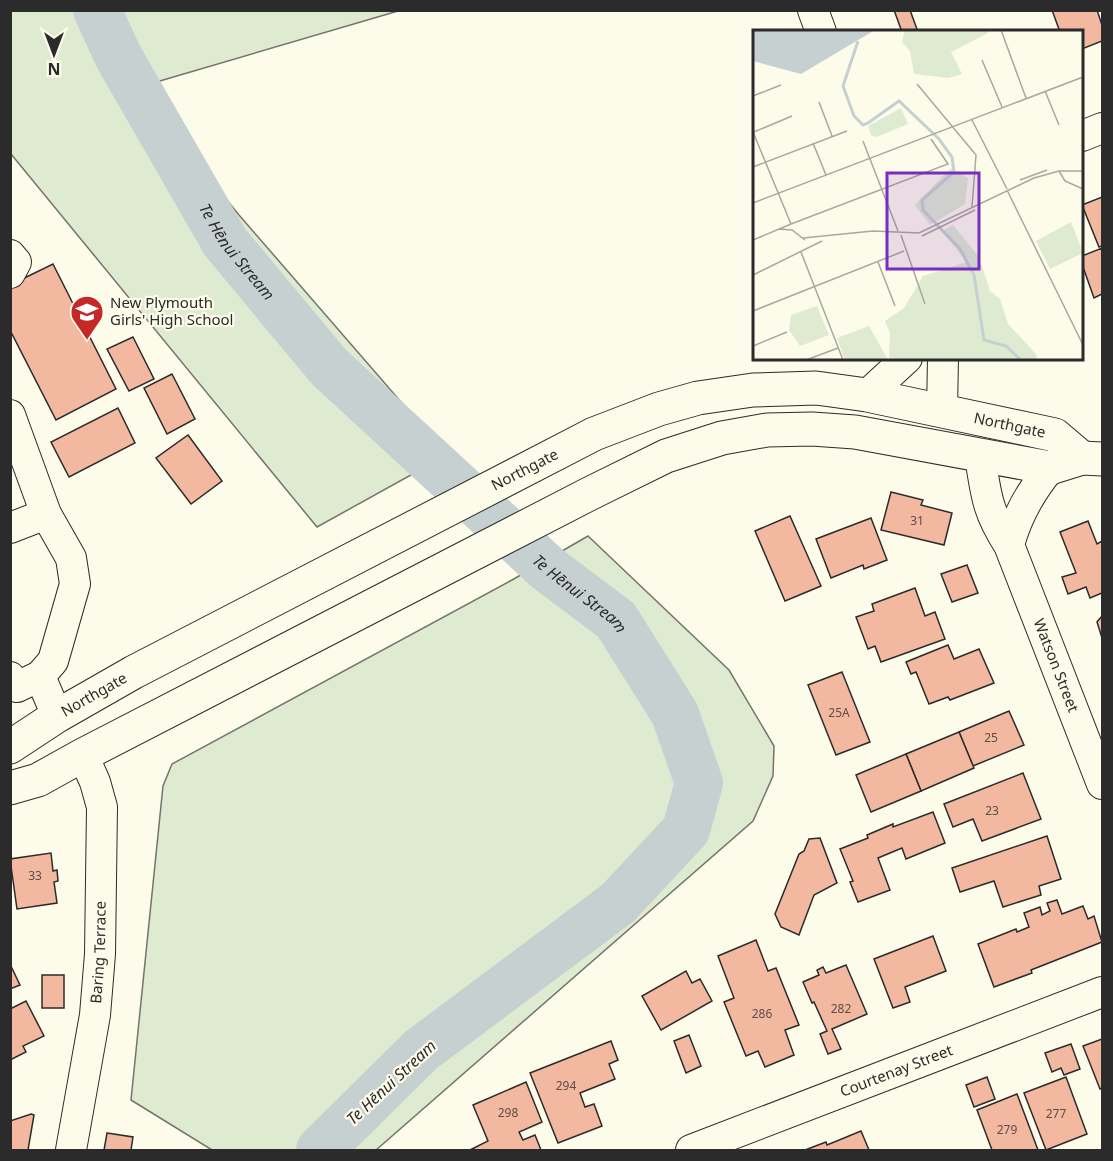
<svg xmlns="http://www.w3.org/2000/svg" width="1113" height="1161" viewBox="0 0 1113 1161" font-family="'Noto Sans',sans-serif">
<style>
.green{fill:#deebd1;stroke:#74746e;stroke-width:1.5}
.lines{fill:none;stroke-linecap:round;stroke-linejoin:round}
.river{stroke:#c7d0d0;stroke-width:48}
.building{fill:#f2b8a0;stroke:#2b2b2b;stroke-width:1.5}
.minor-casing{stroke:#2b2b2b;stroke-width:32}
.highway-casing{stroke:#2b2b2b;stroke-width:35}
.minor{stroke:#fdfbea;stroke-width:30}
.highway{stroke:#fdfbea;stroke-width:33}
.labels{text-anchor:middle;stroke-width:4.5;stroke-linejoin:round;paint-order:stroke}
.number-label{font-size:12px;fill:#5d4e48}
.poi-label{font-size:15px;fill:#2b2b2b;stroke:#fdfbea;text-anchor:start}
.street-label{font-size:15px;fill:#2b2b2b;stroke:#fdfbea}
.water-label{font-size:16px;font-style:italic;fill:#2b2b2b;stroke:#fdfbea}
.inset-river{fill:none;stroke:#c7d0d0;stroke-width:3}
.inset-road{fill:none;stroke:#a9a89e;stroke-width:1.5}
.view{fill:#7b2cbf;fill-opacity:0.15;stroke:#7b2cbf;stroke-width:3}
.inset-edge{fill:none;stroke:#2b2b2b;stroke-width:3}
</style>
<rect width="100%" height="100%" fill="#fdfbea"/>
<g class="green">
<path d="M 10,11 L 398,11 L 136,88 L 239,215 L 447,455 L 317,527 L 11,154 Z"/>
<path d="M 588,536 L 729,670 L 774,746 L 773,776 L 753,821 L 376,1150 L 212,1150 L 131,1100 L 163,786 L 172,764 L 512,580 Z"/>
</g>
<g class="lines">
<path class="river" id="s1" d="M 97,10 L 118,56 L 225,242 L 329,367 L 548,569 L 616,620 L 675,714 L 699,783 L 686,830 L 618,903 L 421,1050 L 320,1150"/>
</g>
<g class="building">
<path d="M 894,10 L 910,10 L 918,32 L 902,32 Z"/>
<path d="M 1052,10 L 1097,10 L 1102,25 L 1102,41 L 1082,49 L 1082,32 L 1060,32 Z"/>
<path d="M 1102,197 L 1102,246 L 1099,247 L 1082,205 Z"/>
<path d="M 1102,248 L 1102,294 L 1094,298 L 1082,264 L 1082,256 Z"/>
<path d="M 53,264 L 116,389 L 56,420 L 10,330 L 10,285 Z"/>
<path d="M 133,337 L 154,379 L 129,391 L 107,349 Z"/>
<path d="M 172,374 L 195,419 L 167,434 L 144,388 Z"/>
<path d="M 118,408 L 135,443 L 69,477 L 51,442 Z"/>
<path d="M 188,435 L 222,481 L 191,504 L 156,458 Z"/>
<path d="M 891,492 L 923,500 L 921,505 L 952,513 L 944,545 L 881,530 Z"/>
<path d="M 790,516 L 821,586 L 785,601 L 755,531 Z"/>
<path d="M 871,518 L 887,560 L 864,569 L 863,565 L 831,578 L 816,539 Z"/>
<path d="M 1088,521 L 1097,544 L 1102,541 L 1102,593 L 1090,598 L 1086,587 L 1068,594 L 1062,577 L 1076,573 L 1060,532 Z"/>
<path d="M 967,565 L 978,593 L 952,602 L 941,574 Z"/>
<path d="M 915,588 L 925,616 L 935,612 L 945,639 L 881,662 L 875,646 L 868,649 L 856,617 L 874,611 L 872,604 Z"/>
<path d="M 1102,616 L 1102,638 L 1097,622 Z"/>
<path d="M 948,645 L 954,659 L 979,649 L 994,683 L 950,700 L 948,697 L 929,704 L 916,672 L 911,674 L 906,662 Z"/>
<path d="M 842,672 L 870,742 L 836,755 L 808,685 Z"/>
<path d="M 1009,711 L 1024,745 L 973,766 L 959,732 Z"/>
<path d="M 959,732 L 974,768 L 921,791 L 906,754 Z"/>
<path d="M 906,754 L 921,791 L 871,812 L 856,775 Z"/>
<path d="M 1023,773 L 1041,819 L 982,841 L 973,819 L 953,827 L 944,804 Z"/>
<path d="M 933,812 L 945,843 L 906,859 L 902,848 L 878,858 L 890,890 L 858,902 L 850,882 L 853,881 L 840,849 L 868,838 L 867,835 L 893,824 L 893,827 Z"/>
<path d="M 1047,836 L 1061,879 L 1039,886 L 1041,895 L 1003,907 L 994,881 L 960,892 L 952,868 Z"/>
<path d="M 820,838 L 837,883 L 814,895 L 799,935 L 781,927 L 775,914 L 799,854 L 804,851 L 809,839 Z"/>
<path d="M 51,853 L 53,871 L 57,870 L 58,881 L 54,882 L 57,903 L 17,909 L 10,859 Z"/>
<path d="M 1057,900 L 1062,914 L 1083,906 L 1088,919 L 1094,916 L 1102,942 L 1031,970 L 1032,973 L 994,987 L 978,944 L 1016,929 L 1017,932 L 1029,927 L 1024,913 L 1040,907 L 1042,915 L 1050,911 L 1047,903 Z"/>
<path d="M 933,936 L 946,971 L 905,987 L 910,1002 L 893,1008 L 874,959 Z"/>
<path d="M 756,940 L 768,971 L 776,968 L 799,1025 L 785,1030 L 794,1055 L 765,1067 L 758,1051 L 746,1056 L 724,1002 L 734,998 L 718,956 Z"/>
<path d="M 10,964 L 20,985 L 10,989 Z"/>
<path d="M 846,965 L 867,1014 L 832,1029 L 841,1049 L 828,1054 L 820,1034 L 827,1031 L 814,1002 L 812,1003 L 803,982 L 819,975 L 817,970 L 823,967 L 826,973 Z"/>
<path d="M 686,971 L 692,983 L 700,979 L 712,1001 L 661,1030 L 642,996 Z"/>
<rect x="42" y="975" width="22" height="33"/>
<path d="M 26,1001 L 44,1036 L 23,1046 L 26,1052 L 10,1060 L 10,1009 Z"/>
<path d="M 689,1035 L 701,1066 L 686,1073 L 674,1041 Z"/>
<path d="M 1102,1039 L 1102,1088 L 1100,1089 L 1083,1046 Z"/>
<path d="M 611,1041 L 618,1060 L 609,1064 L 615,1079 L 580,1093 L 585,1107 L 594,1104 L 602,1126 L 558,1143 L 530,1073 Z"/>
<path d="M 1071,1044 L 1080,1069 L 1064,1075 L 1061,1068 L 1052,1072 L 1045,1053 Z"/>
<path d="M 987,1077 L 995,1099 L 974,1107 L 966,1085 Z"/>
<path d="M 1066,1077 L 1087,1134 L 1046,1150 L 1024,1093 Z"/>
<path d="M 526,1082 L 542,1122 L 519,1132 L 523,1140 L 535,1135 L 541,1150 L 470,1150 L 488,1141 L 473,1105 Z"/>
<path d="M 1017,1094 L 1038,1150 L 992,1150 L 977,1110 Z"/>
<path d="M 31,1114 L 34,1115 L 28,1150 L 10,1150 L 10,1121 Z"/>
<path d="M 861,1131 L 869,1150 L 805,1150 L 826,1142 L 827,1145 Z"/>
<path d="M 107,1133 L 133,1137 L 131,1150 L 104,1150 Z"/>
</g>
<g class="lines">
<g class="minor-casing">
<g id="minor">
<path d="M 813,10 L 821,32"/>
<path d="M 1082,136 L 1102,128"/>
<path d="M 10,255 L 16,262 L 10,273"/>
<path d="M 867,395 L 907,358"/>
<path d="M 942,411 L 943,358"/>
<path d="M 10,415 L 46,514 L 71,558 L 75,584 L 53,661 L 40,676 L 57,716"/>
<path id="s2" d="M 980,456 C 986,495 987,511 1009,545 L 1102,784"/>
<path d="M 10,528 L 46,514"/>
<path d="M 1009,545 C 1017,515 1030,492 1050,468"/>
<path d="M 10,677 L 17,687 L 40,676"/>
<path id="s3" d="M 71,1150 L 95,1015 L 100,954 L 102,807 L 95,782 L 83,755"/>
<path id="s4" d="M 691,1150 L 1102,992"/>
</g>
</g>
<g class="highway-casing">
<g id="highway">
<path id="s5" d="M 10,747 L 57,716 L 134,672 L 594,434 L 659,409 L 698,398 L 753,390 L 816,388 L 867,395 L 1055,435 L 1082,458"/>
<path d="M 10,788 L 38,780 L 83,755 L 589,494 L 666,456 L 722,438 L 767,430 L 812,429 L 855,432 L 1050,468 L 1082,458 L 1102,459"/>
</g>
</g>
<use href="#minor" class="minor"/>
<use href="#highway" class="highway"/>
</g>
<defs>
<g id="school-pin" transform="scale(1.725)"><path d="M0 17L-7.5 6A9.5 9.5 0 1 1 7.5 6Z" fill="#c62828" stroke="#fdfbea"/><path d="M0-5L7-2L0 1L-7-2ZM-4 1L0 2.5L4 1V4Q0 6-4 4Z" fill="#fff"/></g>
</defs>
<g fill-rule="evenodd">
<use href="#school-pin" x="87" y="312"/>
</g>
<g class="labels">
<g class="number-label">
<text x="917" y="525">31</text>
<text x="839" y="717">25A</text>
<text x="991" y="742">25</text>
<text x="992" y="815">23</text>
<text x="35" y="880">33</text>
<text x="841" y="1013">282</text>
<text x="762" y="1018">286</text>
<text x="566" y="1090">294</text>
<text x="508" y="1117">298</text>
<text x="1056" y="1118">277</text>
<text x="1007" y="1134">279</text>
</g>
<g class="poi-label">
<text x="110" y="308">New Plymouth<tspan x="110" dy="17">Girls' High School</tspan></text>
</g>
<g class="street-label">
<text dy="5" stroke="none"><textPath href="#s5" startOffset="1089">Northgate</textPath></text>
<text dy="5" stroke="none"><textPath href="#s5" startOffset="585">Northgate</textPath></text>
<text dy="5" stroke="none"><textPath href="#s2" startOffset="224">Watson Street</textPath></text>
<text dy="5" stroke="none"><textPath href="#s5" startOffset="99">Northgate</textPath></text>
<text dy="5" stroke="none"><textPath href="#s3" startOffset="200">Baring Terrace</textPath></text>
<text dy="5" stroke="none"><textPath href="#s4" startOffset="220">Courtenay Street</textPath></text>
</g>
<g class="water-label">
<text dy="6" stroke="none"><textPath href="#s1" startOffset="280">Te Hēnui Stream</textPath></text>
<text dy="6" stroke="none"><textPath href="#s1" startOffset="766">Te Hēnui Stream</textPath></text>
<text transform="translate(391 1082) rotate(-43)" y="6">Te Hēnui Stream</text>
</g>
</g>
<g transform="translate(753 30)">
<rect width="330" height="330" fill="#fdfbea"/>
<path d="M 152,0 L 234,0 L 235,3 L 198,22 L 209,44 L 195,48 L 161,44 L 157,21 L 149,12 ZM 148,78 L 155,94 L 124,107 L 118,105 L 115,96 ZM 198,138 L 215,148 L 212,174 L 177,195 L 162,175 ZM 318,192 L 330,223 L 297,239 L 283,211 ZM 200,195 L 226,227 L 237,261 L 247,269 L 255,294 L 283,324 L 284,330 L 136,330 L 137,303 L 132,291 L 151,278 L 170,246 L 214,232 L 189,201 ZM 64,276 L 76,305 L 47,316 L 36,300 L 38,285 ZM 116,296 L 135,330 L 92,330 L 84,308 Z" fill="#deebd1"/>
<path d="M 0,0 L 122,0 L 48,44 L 0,31 Z" fill="#c7d0d0"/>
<path class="inset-river" d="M 105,11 L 90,56 L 101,86 L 110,95 L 115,93 L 146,71 L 186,109 L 199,127 L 201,142 L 169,170 L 170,180 L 207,219 L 221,245 L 231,310 L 253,316 L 268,330"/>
<path class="inset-road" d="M 248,0 L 273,68M 229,30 L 249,77M 164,54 L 223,125 L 219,177M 292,61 L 306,95M 0,66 L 28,55M 66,72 L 79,106M 219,90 L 254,159M 0,99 L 1,102 L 39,86M 0,102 L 38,194M 110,111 L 145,201M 60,113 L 73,145M 0,137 L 94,101M 306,141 L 312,151 L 330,159M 267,150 L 294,140M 254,160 L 330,315M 0,173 L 330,47M 38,194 L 195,134 L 178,109M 26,199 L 39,200 L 52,210M 148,205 L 172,274M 169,206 L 222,180M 50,208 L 120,201 L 166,203 L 281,148 L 306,141 L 330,141M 0,210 L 38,194M 48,222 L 90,330M 125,232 L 142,276M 0,245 L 69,211M 0,281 L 151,221M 0,316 L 34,302M 53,330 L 85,318"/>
<path class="view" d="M 134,143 L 226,143 L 226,239 L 134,239 Z"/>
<rect width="330" height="330" class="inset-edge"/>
</g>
<rect width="1113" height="1161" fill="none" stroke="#2b2b2b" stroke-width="24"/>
<g transform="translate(54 54) rotate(180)" stroke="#fdfbea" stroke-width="4.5" paint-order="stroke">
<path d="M0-4.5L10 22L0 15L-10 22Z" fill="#2b2b2b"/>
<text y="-9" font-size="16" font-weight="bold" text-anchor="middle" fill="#2b2b2b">N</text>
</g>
</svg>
